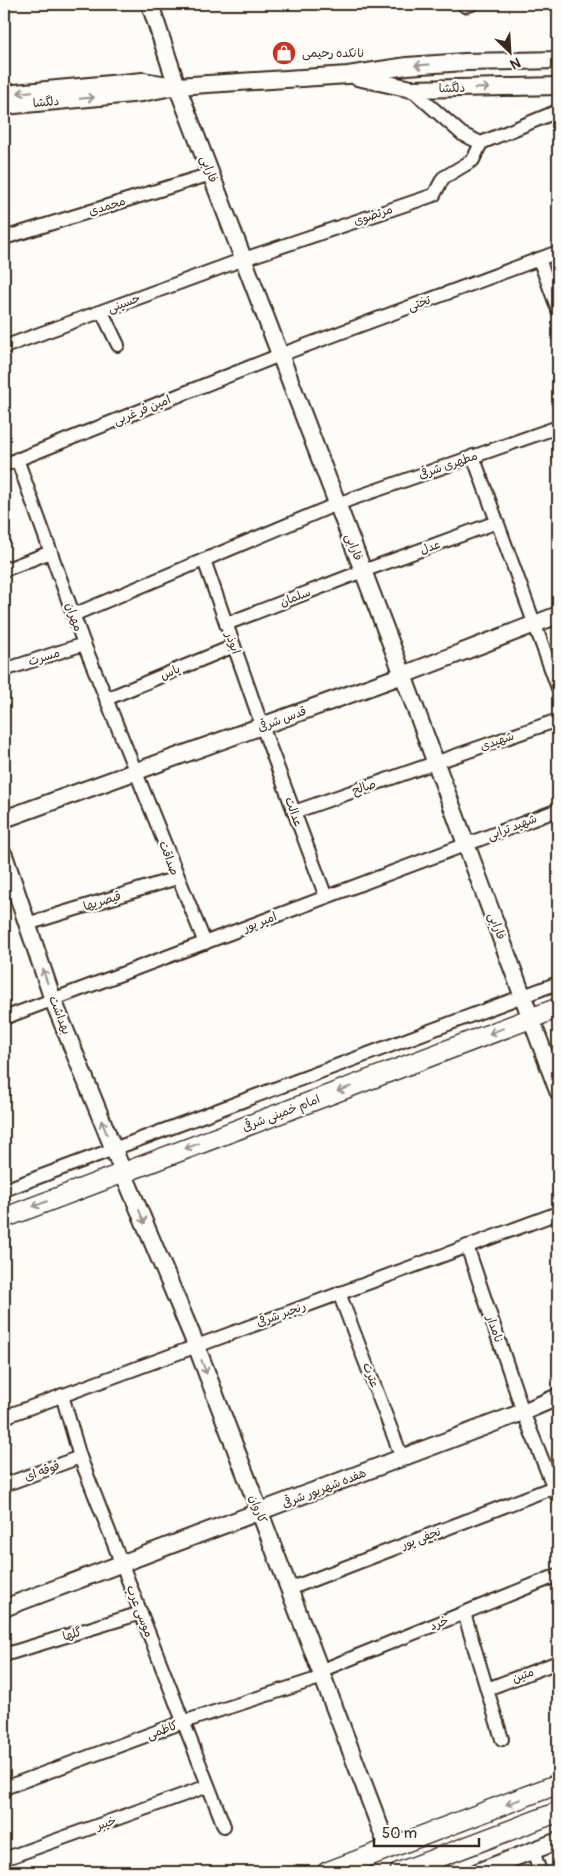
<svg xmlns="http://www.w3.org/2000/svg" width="562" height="1876" viewBox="0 0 562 1876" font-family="Pangolin,'Playpen Sans Arabic',sans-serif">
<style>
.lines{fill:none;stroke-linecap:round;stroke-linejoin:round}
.minor-casing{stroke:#3b2a1e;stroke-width:16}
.tertiary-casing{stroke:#3b2a1e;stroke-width:20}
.secondary-casing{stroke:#3b2a1e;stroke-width:22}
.minor{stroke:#fdfcf7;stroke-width:12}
.tertiary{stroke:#fdfcf7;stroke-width:16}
.secondary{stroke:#fdfcf7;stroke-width:19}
.oneway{stroke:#9c938a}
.labels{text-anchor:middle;stroke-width:4.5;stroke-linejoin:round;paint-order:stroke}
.poi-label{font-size:12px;fill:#3b2a1e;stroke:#fdfcf7;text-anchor:start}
.street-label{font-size:12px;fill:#3b2a1e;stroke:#fdfcf7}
</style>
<rect width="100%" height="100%" fill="#fdfcf7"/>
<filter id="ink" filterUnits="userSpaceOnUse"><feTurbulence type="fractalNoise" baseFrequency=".02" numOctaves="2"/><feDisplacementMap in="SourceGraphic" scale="10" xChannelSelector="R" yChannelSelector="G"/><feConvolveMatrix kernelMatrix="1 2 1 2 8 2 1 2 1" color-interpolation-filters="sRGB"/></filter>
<g filter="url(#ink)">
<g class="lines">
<g class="minor-casing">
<g id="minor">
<path d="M 465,6 L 472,4"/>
<path d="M 411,89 L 462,134 L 481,143 L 558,111"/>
<path d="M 4,238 L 211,174"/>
<path d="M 539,259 L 558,310"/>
<path d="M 102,312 L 118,345"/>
<path d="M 4,347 L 244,259 L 434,195 L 443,178 L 473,160 L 481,143"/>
<path d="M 473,456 L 558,688"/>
<path d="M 17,459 L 84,644 L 205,943"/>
<path d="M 4,465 L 280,355 L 558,252"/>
<path d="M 204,560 L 262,726 L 326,897"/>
<path d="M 4,570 L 51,552"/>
<path d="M 73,615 L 337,504 L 558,427"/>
<path d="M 226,624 L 363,571 L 497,522"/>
<path d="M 4,670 L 84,644"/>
<path d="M 106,699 L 234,646"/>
<path d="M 294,812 L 558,720"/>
<path d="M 27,924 L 177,878"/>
<path d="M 4,1018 L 558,810"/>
<path d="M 4,1190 L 558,983"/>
<path d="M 467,1246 L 523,1412 L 558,1498"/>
<path d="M 339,1293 L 402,1458"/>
<path d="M 62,1395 L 80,1457 L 224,1826"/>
<path d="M 4,1417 L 558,1213"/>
<path d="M 4,1485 L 80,1457"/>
<path d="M 289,1589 L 554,1487"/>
<path d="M 464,1613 L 502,1739"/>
<path d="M 4,1655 L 141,1613"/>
<path d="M 320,1671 L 558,1575"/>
<path d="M 487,1689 L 558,1662"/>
<path d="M 4,1788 L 183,1722 L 323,1677"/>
<path d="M 533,1850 L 540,1872"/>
<path d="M 4,1859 L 208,1786"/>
</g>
</g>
<g class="tertiary-casing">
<g id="tertiary">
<path d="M 150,4 L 177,86 L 403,675 L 558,1091"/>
<path d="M 357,77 L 411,89 L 558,86"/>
<path d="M 4,94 L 143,81 L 168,85"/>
<path d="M 4,106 L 142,93 L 177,86 L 348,75 L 407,66 L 465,62 L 558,60"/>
<path d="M 4,819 L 403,675 L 558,615"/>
<path d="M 4,855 L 53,1000 L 123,1172 L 196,1345 L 388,1848"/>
<path d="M 4,1608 L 523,1412 L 558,1397"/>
<path d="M 477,1872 L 558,1841"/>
</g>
</g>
<g class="secondary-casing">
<g id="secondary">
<path d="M 4,1218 L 558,1008"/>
<path d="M 327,1872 L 558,1784"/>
<path d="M 400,1872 L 558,1812"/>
</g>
</g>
<use href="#minor" class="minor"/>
<use href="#tertiary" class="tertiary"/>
<use href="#secondary" class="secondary"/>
</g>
<defs><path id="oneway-shaft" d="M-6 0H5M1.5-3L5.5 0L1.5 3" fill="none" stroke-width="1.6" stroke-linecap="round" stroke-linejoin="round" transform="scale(1.25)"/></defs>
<g class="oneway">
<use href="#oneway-shaft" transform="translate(422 65) rotate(176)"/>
<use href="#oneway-shaft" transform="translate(482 88) rotate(-1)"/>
<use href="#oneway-shaft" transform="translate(25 92) rotate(175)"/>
<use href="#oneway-shaft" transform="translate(87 98) rotate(-5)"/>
<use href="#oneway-shaft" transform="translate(45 976) rotate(-109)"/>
<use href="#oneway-shaft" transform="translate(496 1031) rotate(159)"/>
<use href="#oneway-shaft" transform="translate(344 1089) rotate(159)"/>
<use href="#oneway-shaft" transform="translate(104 1127) rotate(-112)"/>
<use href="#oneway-shaft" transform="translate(192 1146) rotate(159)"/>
<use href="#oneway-shaft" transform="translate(40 1204) rotate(159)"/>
<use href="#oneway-shaft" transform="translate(142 1217) rotate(67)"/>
<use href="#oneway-shaft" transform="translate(204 1367) rotate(69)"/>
<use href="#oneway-shaft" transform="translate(513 1802) rotate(159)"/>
</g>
</g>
<defs>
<g id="shop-disc" transform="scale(1.25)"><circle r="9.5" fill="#c8321e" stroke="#fdfcf7"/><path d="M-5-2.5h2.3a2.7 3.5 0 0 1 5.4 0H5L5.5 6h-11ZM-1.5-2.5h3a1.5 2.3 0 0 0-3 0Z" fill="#fff"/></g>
</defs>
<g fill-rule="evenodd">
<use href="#shop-disc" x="284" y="53"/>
</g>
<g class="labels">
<g class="poi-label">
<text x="302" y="57">نانکده رحیمی</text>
</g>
<g class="street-label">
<text transform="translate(452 88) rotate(-1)" y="4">دلگشا</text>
<text transform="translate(46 102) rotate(-5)" y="4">دلگشا</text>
<text transform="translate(209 169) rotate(69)" y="4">فارابی</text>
<text transform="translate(107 206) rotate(-17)" y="4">محمدی</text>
<text transform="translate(373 215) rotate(-19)" y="4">مرتضوی</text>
<text transform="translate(124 303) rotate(-20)" y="4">حسینی</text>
<text transform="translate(419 303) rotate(-20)" y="4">تختی</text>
<text transform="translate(142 410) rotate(-22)" y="4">امین فر غربی</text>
<text transform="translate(448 465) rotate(-19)" y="4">مطهری شرقی</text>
<text transform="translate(354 547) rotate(69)" y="4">فارابی</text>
<text transform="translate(430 547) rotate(-20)" y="4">عدل</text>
<text transform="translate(295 597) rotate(-21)" y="4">سلمان</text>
<text transform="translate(74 617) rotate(71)" y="4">مهران</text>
<text transform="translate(233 643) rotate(71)" y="4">ابوذر</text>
<text transform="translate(44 657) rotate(-18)" y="4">مسرت</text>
<text transform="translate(170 672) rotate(-23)" y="4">یاس</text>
<text transform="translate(282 719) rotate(-20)" y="4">قدس شرقی</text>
<text transform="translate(497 741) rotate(-19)" y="4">شهیدی</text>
<text transform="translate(364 787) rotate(-19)" y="4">صالح</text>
<text transform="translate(294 812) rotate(70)" y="4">عدالت</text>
<text transform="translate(512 827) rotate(-21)" y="4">شهید ترابی</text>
<text transform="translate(169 858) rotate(69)" y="4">صداقت</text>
<text transform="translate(102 901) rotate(-17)" y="4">قیصریها</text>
<text transform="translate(260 922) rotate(-21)" y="4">امیر پور</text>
<text transform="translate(497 926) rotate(69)" y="4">فارابی</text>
<text transform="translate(60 1015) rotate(69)" y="4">بهداشت</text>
<text transform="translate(281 1113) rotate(-21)" y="4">امام خمینی شرقی</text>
<text transform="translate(281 1314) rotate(-20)" y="4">رنجبر شرقی</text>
<text transform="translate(495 1329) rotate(71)" y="4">نامدار</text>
<text transform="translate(371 1375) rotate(69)" y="4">عترت</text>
<text transform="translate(42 1471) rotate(-20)" y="4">قوقه ای</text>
<text transform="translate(324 1488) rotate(-21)" y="4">هفده شهریور شرقی</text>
<text transform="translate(258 1509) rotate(69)" y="4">کاروان</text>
<text transform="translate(421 1538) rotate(-21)" y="4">نجفی پور</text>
<text transform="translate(140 1611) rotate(69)" y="4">موسی عرب</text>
<text transform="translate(439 1623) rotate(-22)" y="4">خرد</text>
<text transform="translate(72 1634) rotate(-17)" y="4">گلها</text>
<text transform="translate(523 1675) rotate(-21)" y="4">متین</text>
<text transform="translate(162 1730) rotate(-20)" y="4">کاظمی</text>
<text transform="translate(106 1823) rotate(-19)" y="4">خیبر</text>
</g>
</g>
<rect width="562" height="1876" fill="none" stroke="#fdfcf7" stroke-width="20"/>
<rect x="10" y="10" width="542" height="1856" fill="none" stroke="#3b2a1e" stroke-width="2" filter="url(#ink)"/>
<g transform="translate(510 52) rotate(155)" stroke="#fdfcf7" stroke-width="4" paint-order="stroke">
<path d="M0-4L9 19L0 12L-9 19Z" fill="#3b2a1e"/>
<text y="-8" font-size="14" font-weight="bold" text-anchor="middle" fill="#3b2a1e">N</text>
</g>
<path d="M374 1838v8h105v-8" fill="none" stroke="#3b2a1e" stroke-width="2.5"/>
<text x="382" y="1838" font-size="15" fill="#3b2a1e" stroke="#fdfcf7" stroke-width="4" paint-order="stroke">50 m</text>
</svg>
